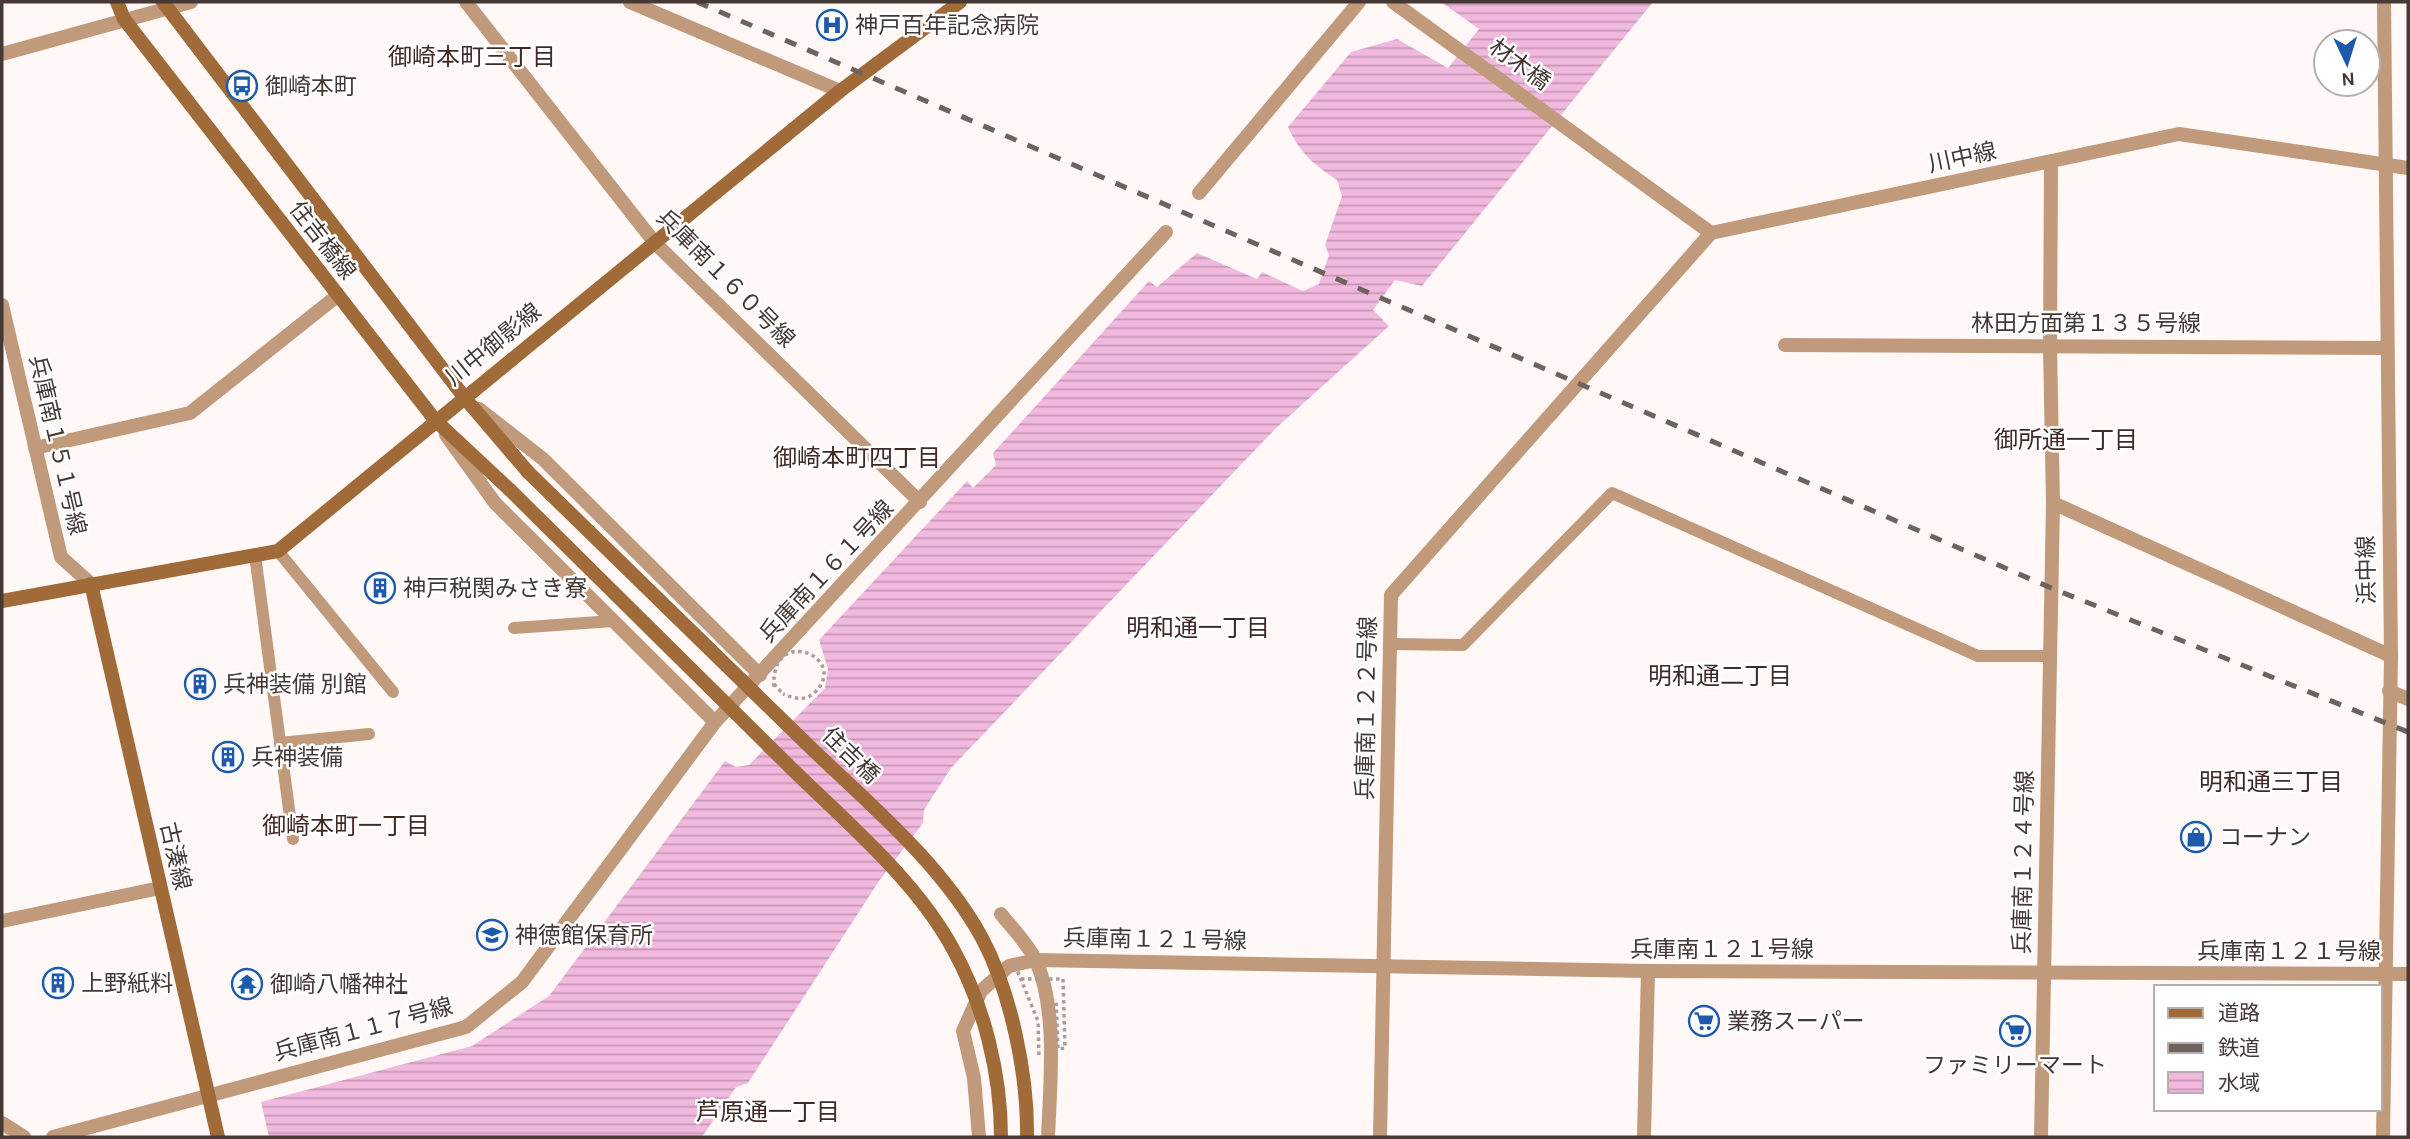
<svg xmlns="http://www.w3.org/2000/svg" width="2410" height="1139" viewBox="0 0 2410 1139" font-family="Karla,'Noto Sans JP',sans-serif">
<style>
.water{fill:url(#water-rules)}
.lines{fill:none;stroke-linecap:round;stroke-linejoin:round}
.path{stroke:#a89e9c;stroke-width:3.5;stroke-dasharray:3.5 3.5;stroke-linecap:butt}
.lane{stroke:#c09a7a;stroke-width:12}
.street{stroke:#c09a7a;stroke-width:14}
.secondary{stroke:#a06a39;stroke-width:14}
.rail{stroke:#6e625f;stroke-width:5;stroke-dasharray:12 12;stroke-linecap:butt}
.path-bridge{stroke:#a89e9c;stroke-width:3.5;stroke-dasharray:3.5 3.5;stroke-linecap:butt}
.secondary-bridge{stroke:#a06a39;stroke-width:14}
.labels{text-anchor:middle;stroke-width:5;stroke-linejoin:round;paint-order:stroke}
.poi-label{font-size:23px;fill:#453835;stroke:#fff;text-anchor:start}
.street-label{font-size:23px;fill:#453835;stroke:#fff}
.neighbourhood-label{font-size:24px;fill:#412a25;stroke:#fff}
</style>
<defs>
<pattern id="water-rules" width="6" height="5" patternUnits="userSpaceOnUse" patternTransform="scale(1.75)"><rect width="6" height="5" fill="#f1b9de"/><path d="M0 2.5h6" fill="none" stroke="#c597b5"/></pattern>
</defs>
<rect width="100%" height="100%" fill="#fff8f7"/>
<path class="water" d="M 1441,2 L 1653,2 L 1422,286 L 1395,280 L 1373,310 L 1389,326 L 1275,429 L 951,768 L 924,810 L 923,823 L 879,881 L 748,1083 L 736,1087 L 702,1137 L 269,1137 L 261,1102 L 472,1046 L 549,996 L 725,761 L 736,767 L 749,765 L 825,688 L 828,669 L 819,640 L 967,481 L 973,488 L 996,465 L 993,453 L 1149,281 L 1157,287 L 1197,253 L 1257,279 L 1262,272 L 1303,291 L 1319,284 L 1329,255 L 1325,245 L 1342,196 L 1337,180 C 1313,164 1300,153 1288,127 L 1351,52 L 1397,39 L 1448,68 L 1479,29 Z"/>
<g class="lines">
<path class="path" d="M 774,684 L 783,694"/>
<g class="lane">
<path d="M 278,551 L 393,692"/>
<path d="M 255,555 L 293,839"/>
<path d="M 514,628 L 613,621"/>
<path d="M 1390,644 L 1463,645 L 1612,493 L 1978,656 L 2049,656"/>
<path d="M 280,743 L 369,734"/>
</g>
<g class="street">
<path d="M 466,2 L 655,243 L 920,502"/>
<path d="M 630,2 L 840,91"/>
<path d="M 1393,2 L 1711,233 L 2179,134 L 2408,168"/>
<path d="M 2,54 L 191,2"/>
<path d="M 1199,193 L 1359,2"/>
<path d="M 2,305 L 61,557 L 91,584"/>
<path d="M 1785,345 L 2386,348"/>
<path d="M 479,409 L 543,459 L 760,675"/>
<path d="M 446,435 L 495,503 L 715,722"/>
<path d="M 35,448 L 190,413 L 337,296"/>
<path d="M 2053,503 L 2391,656"/>
<path d="M 2389,691 L 2408,699"/>
<path d="M 1001,914 C 1012,928 1029,945 1036,961 C 1058,1010 1050,1085 1048,1137"/>
<path d="M 2,921 L 160,888"/>
<path d="M 2,1123 L 24,1137"/>
<path d="M 53,1137 L 466,1027 L 522,982 L 715,722 L 1166,232"/>
<path d="M 979,1137 L 974,1078 L 963,1031 L 981,991 L 1009,966 L 1036,960 L 1648,971 L 2408,974"/>
<path d="M 1380,1137 L 1391,595 L 1711,233"/>
<path d="M 1644,1137 L 1648,971"/>
<path d="M 2041,1137 L 2053,503 L 2050,346 L 2051,162"/>
<path d="M 2383,1137 L 2391,656 L 2384,2"/>
</g>
<g class="secondary">
<path d="M 117,2 L 124,19 L 435,420 L 510,490"/>
<path d="M 163,2 L 464,397 L 528,472"/>
<path d="M 91,584 L 218,1137"/>
<path d="M 2,601 L 278,551 L 840,91 L 960,2"/>
</g>
<path class="rail" d="M 697,2 L 2049,587 L 2408,732"/>
<g class="path-bridge">
<path d="M 774,687 C 770,623 852,658 814,693 C 804,702 794,698 783,694"/>
<path d="M 1015,965 L 1038,1021 L 1039,1058"/>
<path d="M 1021,979 L 1063,979 L 1065,1048 L 1058,1049 L 1056,999"/>
</g>
<g class="secondary-bridge">
<path d="M 528,472 C 622,563 715,655 809,746 C 869,804 941,863 982,938 C 1011,992 1028,1076 1027,1137"/>
<path d="M 510,490 C 603,582 696,673 788,765 C 844,820 916,880 953,949 C 984,1005 1001,1074 1001,1137"/>
</g>
</g>
<defs>
<g id="hospital-ring" transform="scale(1.575)"><circle r="9.5" fill="#fff" stroke="#1e5aab" stroke-width="1.5"/><path d="M-5-5h3v3.5h4V-5h3V5h-3V1.5h-4V5h-3Z" fill="#1e5aab"/></g>
<g id="bus-ring" transform="scale(1.575)"><circle r="9.5" fill="#fff" stroke="#1e5aab" stroke-width="1.5"/><path d="M-5-6H5V4H4V6H2V4H-2V6H-4V4H-5ZM-3.5-4V0h7V-4ZM-3.5 1.2v1.5H-2V1.2ZM2 1.2v1.5H3.5V1.2Z" fill="#1e5aab"/></g>
<g id="building-ring" transform="scale(1.575)"><circle r="9.5" fill="#fff" stroke="#1e5aab" stroke-width="1.5"/><path d="M-4-6H4V6H1V3H-1V6H-4ZM-2.5-4.3h1.7v1.8h-1.7ZM.8-4.3h1.7v1.8H.8ZM-2.5-1h1.7V.8h-1.7ZM.8-1h1.7V.8H.8Z" fill="#1e5aab"/></g>
<g id="shop-ring" transform="scale(1.575)"><circle r="9.5" fill="#fff" stroke="#1e5aab" stroke-width="1.5"/><path d="M-5-2.5h2.3a2.7 3.5 0 0 1 5.4 0H5L5.5 6h-11ZM-1.5-2.5h3a1.5 2.3 0 0 0-3 0Z" fill="#1e5aab"/></g>
<g id="school-ring" transform="scale(1.575)"><circle r="9.5" fill="#fff" stroke="#1e5aab" stroke-width="1.5"/><path d="M0-5L7-2L0 1L-7-2ZM-4 1L0 2.5L4 1V4Q0 6-4 4Z" fill="#1e5aab"/></g>
<g id="temple-ring" transform="scale(1.575)"><circle r="9.5" fill="#fff" stroke="#1e5aab" stroke-width="1.5"/><path d="M0-6L5-2H3V0L6.5 2.5H4V6H1.5V3h-3V6H-4V2.5H-6.5L-3 0V-2H-5Z" fill="#1e5aab"/></g>
<g id="supermarket-ring" transform="scale(1.575)"><circle r="9.5" fill="#fff" stroke="#1e5aab" stroke-width="1.5"/><path d="M-6-5.5h2.5l.6 2H6L4.5 2H-2.5L-4.4-4H-6ZM-1.5 3.2a1.3 1.3 0 1 0 .1 0ZM3 3.2a1.3 1.3 0 1 0 .1 0Z" fill="#1e5aab"/></g>
</defs>
<g fill-rule="evenodd">
<use href="#hospital-ring" x="832" y="25"/>
<use href="#bus-ring" x="242" y="86"/>
<use href="#building-ring" x="380" y="588"/>
<use href="#building-ring" x="200" y="684"/>
<use href="#building-ring" x="228" y="757"/>
<use href="#shop-ring" x="2196" y="837"/>
<use href="#school-ring" x="492" y="935"/>
<use href="#building-ring" x="58" y="983"/>
<use href="#temple-ring" x="247" y="984"/>
<use href="#supermarket-ring" x="1704" y="1021"/>
<use href="#supermarket-ring" x="2015" y="1031"/>
</g>
<g class="labels">
<g class="poi-label">
<text x="855" y="33">神戸百年記念病院</text>
<text x="265" y="94">御崎本町</text>
<text x="403" y="596">神戸税関みさき寮</text>
<text x="223" y="692">兵神装備 別館</text>
<text x="251" y="765">兵神装備</text>
<text x="2219" y="845">コーナン</text>
<text x="515" y="943">神徳館保育所</text>
<text x="81" y="991">上野紙料</text>
<text x="270" y="992">御崎八幡神社</text>
<text x="1727" y="1029">業務スーパー</text>
<text x="2015" y="1073" text-anchor="middle">ファミリーマート</text>
</g>
<g class="street-label">
<text transform="translate(1520 64) rotate(36)" y="8">材木橋</text>
<text transform="translate(1962 157) rotate(-12)" y="8">川中線</text>
<text transform="translate(323 240) rotate(52)" y="8">住吉橋線</text>
<text transform="translate(726 278) rotate(45)" y="8">兵庫南１６０号線</text>
<text x="2086" y="331">林田方面第１３５号線</text>
<text transform="translate(493 344) rotate(-39)" y="8">川中御影線</text>
<text transform="translate(58 445) rotate(77)" y="8">兵庫南１５１号線</text>
<text transform="translate(2366 570) rotate(-91)" y="8">浜中線</text>
<text transform="translate(826 571) rotate(-47)" y="8">兵庫南１６１号線</text>
<text transform="translate(1366 708) rotate(-89)" y="8">兵庫南１２２号線</text>
<text transform="translate(851 755) rotate(44)" y="8">住吉橋</text>
<text transform="translate(176 856) rotate(77)" y="8">古湊線</text>
<text transform="translate(2023 862) rotate(-89)" y="8">兵庫南１２４号線</text>
<text transform="translate(1155 939) rotate(1)" y="8">兵庫南１２１号線</text>
<text x="1722" y="957">兵庫南１２１号線</text>
<text x="2289" y="959">兵庫南１２１号線</text>
<text transform="translate(363 1029) rotate(-15)" y="8">兵庫南１１７号線</text>
</g>
<g class="neighbourhood-label">
<text x="472" y="65">御崎本町三丁目</text>
<text x="2066" y="448">御所通一丁目</text>
<text x="857" y="466">御崎本町四丁目</text>
<text x="1198" y="636">明和通一丁目</text>
<text x="1720" y="684">明和通二丁目</text>
<text x="2271" y="790">明和通三丁目</text>
<text x="346" y="834">御崎本町一丁目</text>
<text x="768" y="1120">芦原通一丁目</text>
</g>
</g>
<rect width="2410" height="1139" fill="none" stroke="#453835" stroke-width="7"/>
<rect x="2154" y="985" width="228" height="126" fill="#ffffff" stroke="#b5afae" stroke-width="2"/>
<rect x="2168" y="1008" width="35" height="10" fill="#a06a39" stroke="#b5afae" stroke-width="2"/>
<text x="2218" y="1020" font-size="21" fill="#453835">道路</text>
<rect x="2168" y="1043" width="35" height="10" fill="#6e625f" stroke="#b5afae" stroke-width="2"/>
<text x="2218" y="1055" font-size="21" fill="#453835">鉄道</text>
<rect x="2168" y="1072" width="35" height="21" fill="url(#water-rules)" stroke="#b5afae" stroke-width="2"/>
<text x="2218" y="1090" font-size="21" fill="#453835">水域</text>
<g transform="translate(2347 63) rotate(176)"><circle r="33" fill="#ffffff" stroke="#b5afae" stroke-width="2"/>
<path d="M0-5L12 26L0 18L-12 26Z" fill="#1e5aab"/>
<text y="-10" font-size="19" font-weight="bold" text-anchor="middle" fill="#453835">N</text>
</g>
</svg>
